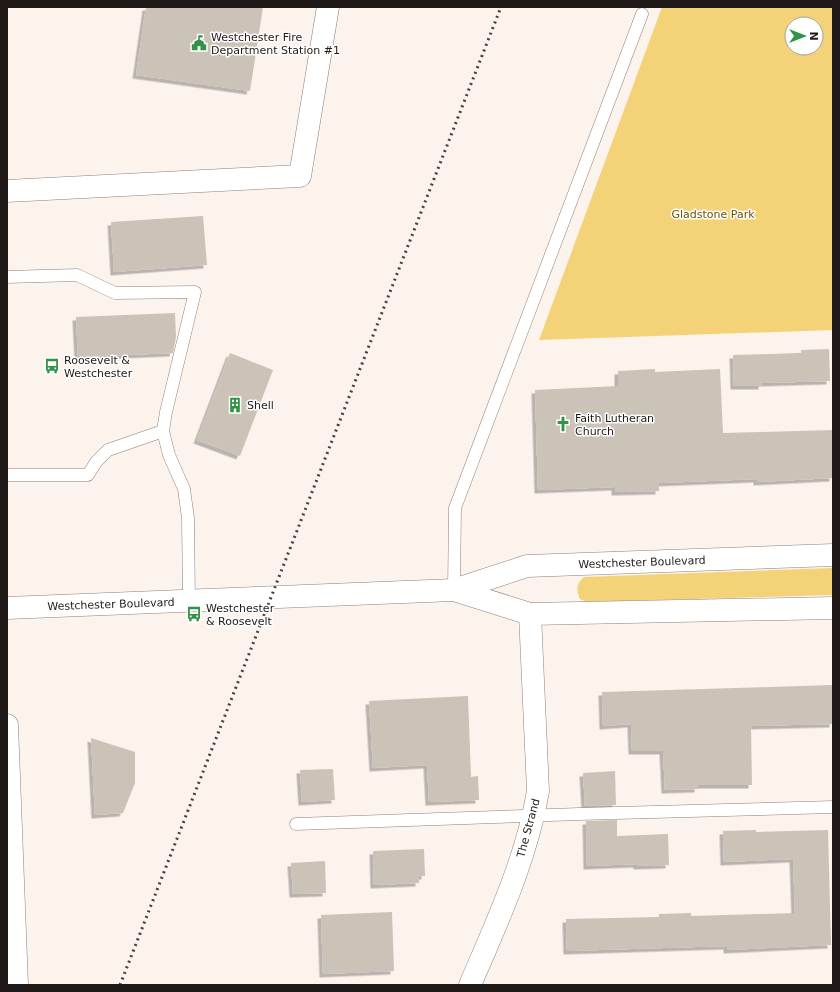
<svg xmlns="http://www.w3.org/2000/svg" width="840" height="992" viewBox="0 0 840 992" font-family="'DejaVu Sans',sans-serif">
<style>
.green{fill:#f4d278;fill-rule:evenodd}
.building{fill:#cbc2b8;filter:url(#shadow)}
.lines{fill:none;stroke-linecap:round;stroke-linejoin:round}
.lane-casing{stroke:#8b807a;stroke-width:13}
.street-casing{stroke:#8b807a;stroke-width:23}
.secondary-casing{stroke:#8b807a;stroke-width:23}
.lane{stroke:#fff;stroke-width:12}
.street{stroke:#fff;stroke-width:22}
.secondary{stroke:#fff;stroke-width:22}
.rail{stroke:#46403e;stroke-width:3;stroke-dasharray:2 4;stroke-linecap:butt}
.labels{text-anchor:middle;stroke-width:3;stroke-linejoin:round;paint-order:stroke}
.poi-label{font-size:11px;fill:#1f1a18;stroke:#fff;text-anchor:start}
.park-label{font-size:11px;fill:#6b5305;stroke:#fff}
.street-label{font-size:11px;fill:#1f1a18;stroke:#fff}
</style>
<defs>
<filter id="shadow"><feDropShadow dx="-3.5" dy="3.5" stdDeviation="0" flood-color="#0004"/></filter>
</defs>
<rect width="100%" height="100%" fill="#fdf3ed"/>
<g class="green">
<path d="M 662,7 L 833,7 L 833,330 L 539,340 ZM 792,24 L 816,24 L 816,48 L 792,48 Z"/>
<path d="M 833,568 L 833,595 L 587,602 L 580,599 C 576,590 576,584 584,577 Z"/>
</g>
<g class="building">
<path d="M 146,7 L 263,7 L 250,91 L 136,75 Z"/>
<path d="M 203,216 L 207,265 L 114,272 L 111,222 Z"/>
<path d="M 175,313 L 176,337 L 173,353 L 78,357 L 76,317 Z"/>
<path d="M 829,349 L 830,381 L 762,383 L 762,386 L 734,386 L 733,355 L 801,353 L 801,350 Z"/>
<path d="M 230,353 L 273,370 L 240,456 L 197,440 Z"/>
<path d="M 655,369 L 655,372 L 720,369 L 723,433 L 833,430 L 833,478 L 757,482 L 757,479 L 659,483 L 659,491 L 615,492 L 615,487 L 538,490 L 535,390 L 618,386 L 618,371 Z"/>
<path d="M 833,685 L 833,724 L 751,726 L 752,785 L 698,785 L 698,789 L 665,790 L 663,751 L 632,751 L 631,724 L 603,726 L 602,692 Z"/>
<path d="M 468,696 L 471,777 L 478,776 L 479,800 L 429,802 L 427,765 L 373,768 L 369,701 Z"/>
<path d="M 91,738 L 135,752 L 135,783 L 123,813 L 95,815 Z"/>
<path d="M 333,769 L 335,800 L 302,802 L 300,770 Z"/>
<path d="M 615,771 L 616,805 L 585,806 L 583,773 Z"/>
<path d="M 617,820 L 617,836 L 668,834 L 669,865 L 637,866 L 637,864 L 587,866 L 586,821 Z"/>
<path d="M 756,830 L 756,832 L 828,830 L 831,945 L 727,950 L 727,946 L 567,951 L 566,919 L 659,917 L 659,914 L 691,913 L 691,916 L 795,913 L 793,859 L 724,862 L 723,831 Z"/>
<path d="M 424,849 L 425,876 L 419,876 L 419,883 L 374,885 L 373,851 Z"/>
<path d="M 325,861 L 326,893 L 293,894 L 291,863 Z"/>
<path d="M 392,912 L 394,971 L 323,974 L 321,915 Z"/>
</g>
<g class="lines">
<g class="lane-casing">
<g id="lane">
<path d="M 7,277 L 77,275 L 115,293 L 195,292 L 166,412 L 163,431 L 169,455 L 184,489 L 188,518 L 189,601"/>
<path d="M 7,475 L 88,475 L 96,462 L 108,450 L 163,431"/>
<path d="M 454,590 L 455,508 L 642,14"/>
<path d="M 296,824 L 579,814 L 833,807"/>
</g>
</g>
<g class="street-casing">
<g id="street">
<path d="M 7,191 L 300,176 L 328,7"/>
<path d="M 470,985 C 497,922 527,858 538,791 L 530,614"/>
</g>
</g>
<g class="secondary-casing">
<g id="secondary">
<path d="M 454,590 L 530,614 L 833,608"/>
<path d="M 7,608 L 454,590 L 527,566 L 833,555"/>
<path d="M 7,725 L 17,985"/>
</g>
</g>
<use href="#lane" class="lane"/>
<use href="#street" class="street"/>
<use href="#secondary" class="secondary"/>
<path class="rail" d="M 120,985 L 501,7"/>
</g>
<defs>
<g id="civic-bare" transform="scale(1.2)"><path d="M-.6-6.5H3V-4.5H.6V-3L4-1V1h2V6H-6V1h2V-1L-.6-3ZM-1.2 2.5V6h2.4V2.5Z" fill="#309347" stroke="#fff" stroke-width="2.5" paint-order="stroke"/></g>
<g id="bus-bare" transform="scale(1.2)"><path d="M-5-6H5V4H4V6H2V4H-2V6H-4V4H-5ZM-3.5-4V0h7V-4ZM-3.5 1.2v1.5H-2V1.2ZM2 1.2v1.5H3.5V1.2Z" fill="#309347" stroke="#fff" stroke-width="2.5" paint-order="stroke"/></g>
<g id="building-bare" transform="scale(1.2)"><path d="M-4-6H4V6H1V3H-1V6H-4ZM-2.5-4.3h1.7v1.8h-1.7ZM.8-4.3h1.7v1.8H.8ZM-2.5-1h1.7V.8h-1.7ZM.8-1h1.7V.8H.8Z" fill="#309347" stroke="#fff" stroke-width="2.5" paint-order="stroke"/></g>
<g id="church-bare" transform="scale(1.2)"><path d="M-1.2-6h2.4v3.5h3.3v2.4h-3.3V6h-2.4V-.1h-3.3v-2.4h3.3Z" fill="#309347" stroke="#fff" stroke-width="2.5" paint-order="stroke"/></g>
</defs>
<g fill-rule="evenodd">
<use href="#civic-bare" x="199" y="43"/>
<use href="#bus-bare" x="52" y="366"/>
<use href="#building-bare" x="235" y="405"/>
<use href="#church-bare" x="563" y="424"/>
<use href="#bus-bare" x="194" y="614"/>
</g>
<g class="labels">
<g class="poi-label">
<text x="211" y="41">Westchester Fire<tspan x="211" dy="13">Department Station #1</tspan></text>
<text x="64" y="364">Roosevelt &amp;<tspan x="64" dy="13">Westchester</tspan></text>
<text x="247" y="409">Shell</text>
<text x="575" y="422">Faith Lutheran<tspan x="575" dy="13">Church</tspan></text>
<text x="206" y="612">Westchester<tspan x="206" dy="13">&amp; Roosevelt</tspan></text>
</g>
<g class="park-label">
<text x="713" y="218">Gladstone Park</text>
</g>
<g class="street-label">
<text transform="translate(642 562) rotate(-2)" y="4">Westchester Boulevard</text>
<text transform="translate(111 604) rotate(-2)" y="4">Westchester Boulevard</text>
<text transform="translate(528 828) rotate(-75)" y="4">The Strand</text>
</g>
</g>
<rect width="840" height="992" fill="none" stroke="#1f1a18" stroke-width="16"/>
<g transform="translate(804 36) rotate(90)"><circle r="19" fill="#ffffff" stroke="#a5a3a3"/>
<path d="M0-3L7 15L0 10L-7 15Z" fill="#309347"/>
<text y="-6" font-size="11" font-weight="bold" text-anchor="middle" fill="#1f1a18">N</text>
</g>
</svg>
